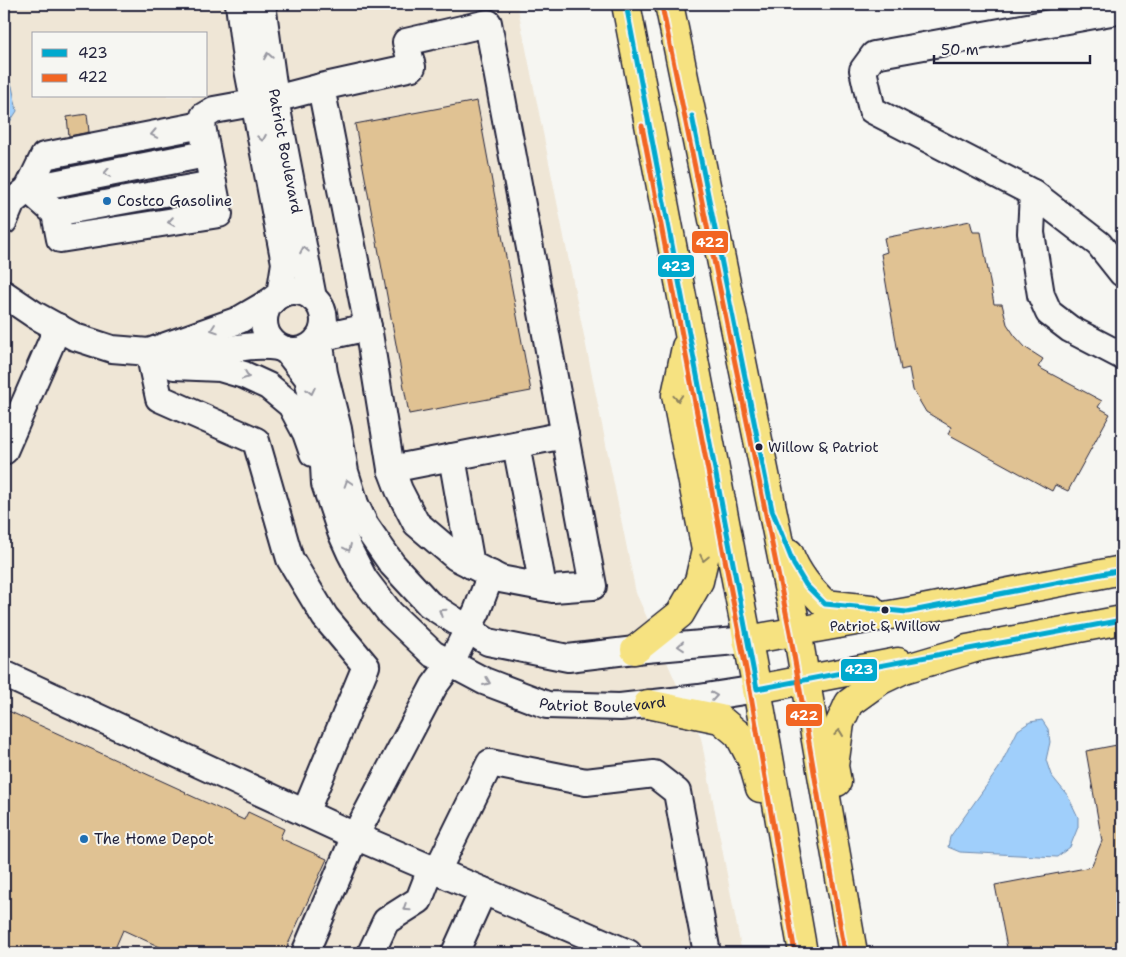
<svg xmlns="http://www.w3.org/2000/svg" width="1126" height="957" viewBox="0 0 1126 957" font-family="'Shantell Sans',sans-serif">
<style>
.built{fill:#efe6d6;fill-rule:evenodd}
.water{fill:#a0cffb;stroke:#6e8aae}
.building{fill:#e0c293;stroke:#22223b}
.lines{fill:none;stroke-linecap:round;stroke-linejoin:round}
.minor-casing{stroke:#22223b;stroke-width:30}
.major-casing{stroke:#22223b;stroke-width:31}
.minor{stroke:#f6f6f2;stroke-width:26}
.major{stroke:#f6e281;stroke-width:28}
.bus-1-casing{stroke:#f6f6f2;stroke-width:9}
.bus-2-casing{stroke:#f6f6f2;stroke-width:9}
.bus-1{stroke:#00a9ce;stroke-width:5}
.bus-2{stroke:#f26522;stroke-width:5}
.oneway{stroke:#9797a0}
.oneway2{stroke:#8c825e}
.poi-dot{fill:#1f6fb2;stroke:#f6f6f2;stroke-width:2}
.bus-dot{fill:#22223b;stroke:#f6f6f2;stroke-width:2}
.labels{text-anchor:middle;stroke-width:4;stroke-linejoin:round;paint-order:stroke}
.bus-label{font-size:14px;fill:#22223b;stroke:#f6f6f2;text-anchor:start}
.street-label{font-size:15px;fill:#22223b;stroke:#f6f6f2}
.poi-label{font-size:15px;fill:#22223b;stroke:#f6f6f2;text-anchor:start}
.line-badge{stroke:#f6f6f2;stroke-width:2}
.badge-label{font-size:14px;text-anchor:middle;font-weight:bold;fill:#fff}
</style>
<rect width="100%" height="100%" fill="#f6f6f2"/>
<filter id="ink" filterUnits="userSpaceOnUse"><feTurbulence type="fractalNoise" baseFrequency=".02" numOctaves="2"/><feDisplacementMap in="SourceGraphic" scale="10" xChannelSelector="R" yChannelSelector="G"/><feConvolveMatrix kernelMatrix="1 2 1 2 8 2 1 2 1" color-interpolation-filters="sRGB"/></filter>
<g filter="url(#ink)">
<path class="built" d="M 4,4 L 517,4 L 636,593 L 701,738 L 742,953 L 4,953 ZM 34,34 L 206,34 L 206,96 L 34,96 Z"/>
<g class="water">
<path d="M 4,67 L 12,86 L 17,111 L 4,131 Z"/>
<path d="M 1042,720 L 1048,729 L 1050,742 L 1046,760 L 1051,775 L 1068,796 L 1078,817 L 1078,827 L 1070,847 L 1057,857 L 960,852 L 948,847 L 950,837 L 999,768 L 1018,730 L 1030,722 Z"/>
</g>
<g class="building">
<path d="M 477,101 L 531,391 L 409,414 L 355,124 Z"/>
<path d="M 87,114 L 89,132 L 69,136 L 67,117 Z"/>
<path d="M 970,221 L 973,232 L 981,232 L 994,304 L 1002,304 L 1007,324 L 1015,336 L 1026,348 L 1043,359 L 1038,367 L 1102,401 L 1098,407 L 1110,414 L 1068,491 L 1055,485 L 1052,491 L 948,434 L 951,427 L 926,412 L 913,390 L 909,368 L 901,370 L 881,254 L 887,252 L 884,238 Z"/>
<path d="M 4,709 L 186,792 L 185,793 L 244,820 L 248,812 L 284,829 L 280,838 L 327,859 L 284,953 L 173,953 L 123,930 L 113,953 L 4,953 Z"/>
<path d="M 1122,744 L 1122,953 L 1008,953 L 995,885 L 1091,867 L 1102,841 L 1086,751 Z"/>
</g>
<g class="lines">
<g class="minor-casing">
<g id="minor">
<path d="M 239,4 L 246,59 L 285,263 L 280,295"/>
<path id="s1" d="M 262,4 L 275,99 L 313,298"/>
<path d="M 1122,10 L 874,55 L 863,70 L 872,110 L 1033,193 L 1099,244 L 1122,273"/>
<path d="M 488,23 L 593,586 L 553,589 L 500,579 L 456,557 L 416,523 L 399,490 L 391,469 L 368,327 L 321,87 L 412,67 L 406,42 Z"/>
<path d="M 28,189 L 55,213 L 60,239 L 219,214 L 204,137 L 202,125 L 204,116 L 214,110 L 275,99 L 321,87"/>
<path d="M 28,189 L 206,154"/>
<path d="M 1033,193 L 1031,233 L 1041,295 L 1049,313 L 1070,329 L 1122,356"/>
<path d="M 55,213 L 213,184"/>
<path d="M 4,221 L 12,202 L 28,189 L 44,156 L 202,125"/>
<circle cx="294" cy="321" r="30"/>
<path d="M 4,294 L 35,315 L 75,337 L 112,349 L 149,352 L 174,366 L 220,368 L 244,375 L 268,386 L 291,405 L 306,433 L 313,453"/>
<path d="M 368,327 L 319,338 L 324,373 L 338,429 L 345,472 L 355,504 L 365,525 L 392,564 L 429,604 L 488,642 L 568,658 L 635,650 L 747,640"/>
<path id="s2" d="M 286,350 L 308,378 L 323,447 L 325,484 L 341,532 L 350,552 L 364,579 L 390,613 L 433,654 L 484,681 L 547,705 L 620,707 L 699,698 L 757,689"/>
<path d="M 149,352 L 159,398 L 256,441 L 290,559 L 325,617 L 366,666 L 305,813"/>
<path d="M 149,352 L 239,320 L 273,300"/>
<path d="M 192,361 C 220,352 247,342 278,347"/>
<path d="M 516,445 L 543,587"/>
<path d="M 4,451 L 58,327"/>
<path d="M 452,457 L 471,565"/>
<path d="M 391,469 L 565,435"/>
<path d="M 4,674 L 355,836 L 434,686 L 451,663 L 477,611 L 491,574"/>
<path d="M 437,871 L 490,763 L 586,782 L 654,774 L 677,792 L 707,953"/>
<path d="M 305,953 L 355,836 L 628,953"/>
<path d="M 371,953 L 386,921 L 419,900 L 431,869"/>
<path d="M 455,953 L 483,891"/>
</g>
</g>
<g class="major-casing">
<g id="major">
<path d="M 626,4 L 757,689 L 803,953"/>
<path d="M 669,4 L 797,631 L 853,953"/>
<path d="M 789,553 C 797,574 810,589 825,604 L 871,609"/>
<path d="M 747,640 L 907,612 L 1122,570"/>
<path d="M 967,649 L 1122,620"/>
<path d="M 635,650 L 680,614 L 699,581 L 706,550 L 676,395 L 686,347"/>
<path d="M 757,689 L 898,662"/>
<path d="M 648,704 L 720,719 L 739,735 L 752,760 L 760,788"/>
<path d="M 837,782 L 834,766 L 840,723 L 849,703 L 881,680 L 904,669 L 985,645"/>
</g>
</g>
<use href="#minor" class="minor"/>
<use href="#major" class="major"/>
<g class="bus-1-casing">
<g id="bus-1">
<path d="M 626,4 L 757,689 L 1122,620"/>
<path d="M 692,116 L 772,510 L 794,565 L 806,585 L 825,604 L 907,612 L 1122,570"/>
</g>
</g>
<g class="bus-2-casing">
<g id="bus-2">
<path d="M 662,6 L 790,632 L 845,953"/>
<path d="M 642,126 L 750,690 L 795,953"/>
</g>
</g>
<use href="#bus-1" class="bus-1"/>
<use href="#bus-2" class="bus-2"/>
</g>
<defs><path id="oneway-chevron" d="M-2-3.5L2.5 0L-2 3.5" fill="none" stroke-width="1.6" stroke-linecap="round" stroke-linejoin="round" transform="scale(1.25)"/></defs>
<g class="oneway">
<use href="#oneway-chevron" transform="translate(268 56) rotate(-99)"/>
<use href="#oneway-chevron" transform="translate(154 134) rotate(169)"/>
<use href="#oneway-chevron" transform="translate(262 138) rotate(80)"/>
<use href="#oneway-chevron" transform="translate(107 173) rotate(169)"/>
<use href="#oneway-chevron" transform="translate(171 222) rotate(171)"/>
<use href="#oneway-chevron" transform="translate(304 250) rotate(-101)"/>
<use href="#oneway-chevron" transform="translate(214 329) rotate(161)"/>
<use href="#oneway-chevron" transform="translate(246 376) rotate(21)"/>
<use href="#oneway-chevron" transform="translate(311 391) rotate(78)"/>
<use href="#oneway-chevron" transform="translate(348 483) rotate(-108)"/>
<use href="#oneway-chevron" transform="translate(348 548) rotate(65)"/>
<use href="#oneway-chevron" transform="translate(442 612) rotate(-147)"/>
<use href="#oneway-chevron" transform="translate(681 646) rotate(175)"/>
<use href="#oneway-chevron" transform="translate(487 682) rotate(23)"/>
<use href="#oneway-chevron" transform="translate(714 696) rotate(-9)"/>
<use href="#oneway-chevron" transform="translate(406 908) rotate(147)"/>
</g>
<g class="oneway2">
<use href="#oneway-chevron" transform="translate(678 398) rotate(86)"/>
<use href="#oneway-chevron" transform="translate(704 558) rotate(102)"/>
<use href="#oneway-chevron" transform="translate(839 733) rotate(-83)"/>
</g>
</g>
<g class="poi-dot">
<circle cx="107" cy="201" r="5"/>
<circle cx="84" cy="839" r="5"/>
</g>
<g class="bus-dot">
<circle cx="759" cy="447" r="4.5"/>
<circle cx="885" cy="610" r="4.5"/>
</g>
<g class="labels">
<g class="bus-label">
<text x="768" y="452">Willow &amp; Patriot</text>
<text x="885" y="631" text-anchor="middle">Patriot &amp; Willow</text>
</g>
<g class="street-label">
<text dy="5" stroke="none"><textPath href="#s1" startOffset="149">Patriot Boulevard</textPath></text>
<text dy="5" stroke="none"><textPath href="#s2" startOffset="529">Patriot Boulevard</textPath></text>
</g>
<g class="poi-label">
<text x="117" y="206">Costco Gasoline</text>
<text x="94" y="844">The Home Depot</text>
</g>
</g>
<g class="line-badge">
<rect x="691" y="230" width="38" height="24" rx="5" fill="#f26522"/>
<rect x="657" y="254" width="38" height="24" rx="5" fill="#00a9ce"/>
<rect x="840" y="658" width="38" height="24" rx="5" fill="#00a9ce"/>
<rect x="785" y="703" width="38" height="24" rx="5" fill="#f26522"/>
</g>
<g class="badge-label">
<text x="710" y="247">422</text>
<text x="676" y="271">423</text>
<text x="859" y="674">423</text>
<text x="804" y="720">422</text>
</g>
<rect width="1126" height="957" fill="none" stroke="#f6f6f2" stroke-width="20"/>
<rect x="10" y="10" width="1106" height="937" fill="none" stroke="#22223b" stroke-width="2" filter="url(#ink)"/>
<rect x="32" y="32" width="175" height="65" fill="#f6f6f2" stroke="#a1a1a9"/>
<rect x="42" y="49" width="25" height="8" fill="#00a9ce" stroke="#a1a1a9"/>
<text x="78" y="58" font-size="15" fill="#22223b">423</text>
<rect x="42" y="74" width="25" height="8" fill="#f26522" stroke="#a1a1a9"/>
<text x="78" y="82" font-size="15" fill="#22223b">422</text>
<path d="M934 55v8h156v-8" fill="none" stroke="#22223b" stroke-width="2.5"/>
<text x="941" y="55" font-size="15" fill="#22223b" stroke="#f6f6f2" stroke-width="4" paint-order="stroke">50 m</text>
</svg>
